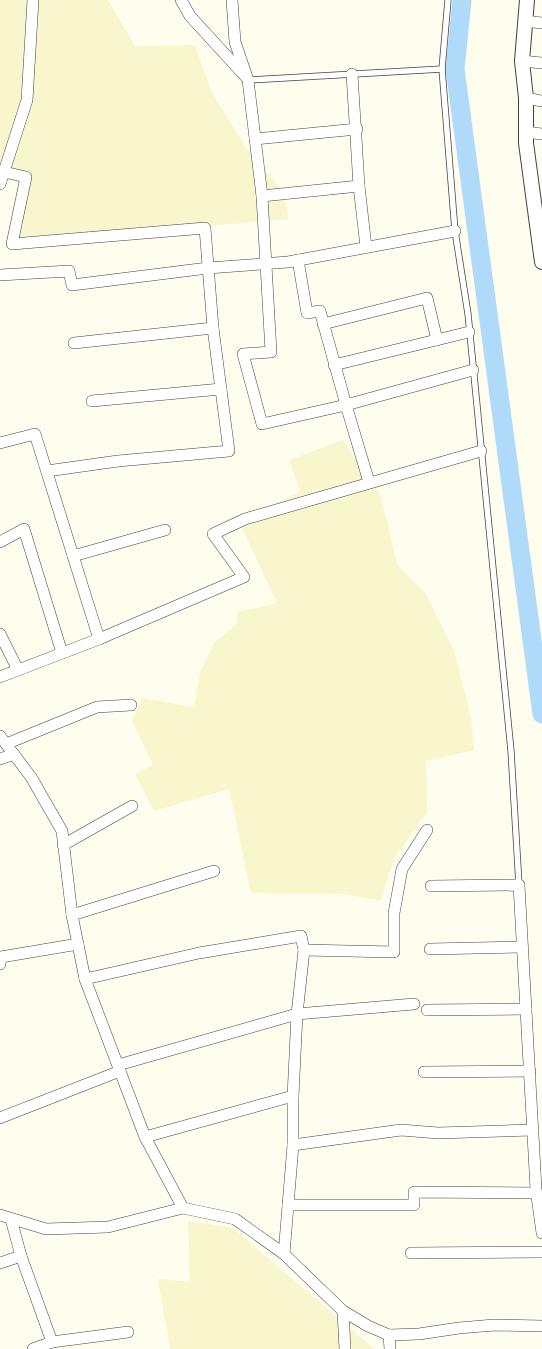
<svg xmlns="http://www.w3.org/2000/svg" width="542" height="1349" viewBox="0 0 542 1349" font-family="Lora,serif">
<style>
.farmland{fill:#f7f6cc}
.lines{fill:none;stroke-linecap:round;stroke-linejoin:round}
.river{stroke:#afdafa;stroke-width:19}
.service-casing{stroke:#414141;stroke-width:7}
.minor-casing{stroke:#414141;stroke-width:12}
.tertiary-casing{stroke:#414141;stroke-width:16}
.service{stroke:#fff;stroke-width:5.5}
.minor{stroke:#fff;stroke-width:11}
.tertiary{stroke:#fff;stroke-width:14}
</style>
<rect width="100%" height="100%" fill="#fffdee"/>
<g class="farmland">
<path d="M 0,0 L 108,0 L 135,46 L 195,45 L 212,93 L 245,146 L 283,192 L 289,219 L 16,242 L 22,183 L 0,167 Z"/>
<path d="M 343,440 L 381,496 L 397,564 L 426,594 L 454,651 L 471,717 L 474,750 L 426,761 L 427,812 L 394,859 L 380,901 L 346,894 L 251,893 L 229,789 L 154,811 L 135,774 L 153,765 L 132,721 L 142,698 L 194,707 L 200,672 L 214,643 L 238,623 L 237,612 L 277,603 L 239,522 L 300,491 L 289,460 Z"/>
<path d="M 188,1221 L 233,1228 L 374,1349 L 170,1349 L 158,1279 L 190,1282 Z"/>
</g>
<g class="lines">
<path class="river" d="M 462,0 L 455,69 L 542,714"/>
<g class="service-casing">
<g id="service">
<path d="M 448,0 L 442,69 L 455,231 L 468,314 L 511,751 L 519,885"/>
<path d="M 248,80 L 442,69"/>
</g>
</g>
<g class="minor-casing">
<g id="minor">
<path d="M 181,0 L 190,16 L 245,76"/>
<path d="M 232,0 L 235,42 L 248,80 L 262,196"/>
<path d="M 525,21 L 542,23"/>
<path d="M 522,61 L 542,63"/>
<path d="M 352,74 L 359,186 L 366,247"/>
<path d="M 526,98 L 542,101"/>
<path d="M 526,132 L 542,134"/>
<path d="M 255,139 L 357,129"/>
<path d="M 4,172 L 26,177 L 12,244 L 205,228 L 213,328 L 229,451 L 118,461 L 47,471"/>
<path d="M 0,184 L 27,100 L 33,0"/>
<path d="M 359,186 L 262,196 L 271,352 L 243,354 L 262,424 L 346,405 L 473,370"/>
<path d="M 298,260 L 307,313 L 320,311 L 346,405 L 369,482"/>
<path d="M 0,275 L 69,271 L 72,285 L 208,268 L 288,262 L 455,231"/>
<path d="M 323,324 L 427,298 L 437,340"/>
<path d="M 74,343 L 213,328"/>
<path d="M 334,365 L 469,332"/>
<path d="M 92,401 L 221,389"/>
<path d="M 0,443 L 35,434 L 99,639"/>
<path d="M 0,542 L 24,529 L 62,653"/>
<path d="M 73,556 L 165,530"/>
<path d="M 0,634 L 18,670"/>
<path d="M 0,677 L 99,639 L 244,577 L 213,534 L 245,519 L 481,451"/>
<path d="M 0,736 L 31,777 L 62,831 L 72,915 L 85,979 L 145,1137 L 183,1208"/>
<path d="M 6,744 L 97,707 L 131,705"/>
<path d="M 0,759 L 14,754"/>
<path d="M 63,845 L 132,806"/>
<path d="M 431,886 L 519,885 L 536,1189 L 542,1233"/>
<path d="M 72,915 L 214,871"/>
<path d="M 430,949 L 522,947"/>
<path d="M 304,950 L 394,952 L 394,913 L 402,869 L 427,830"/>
<path d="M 0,964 L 1,957 L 78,944"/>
<path d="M 85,979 L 199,953 L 301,936 L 304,950 L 297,1014 L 293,1096 L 293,1145 L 284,1254"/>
<path d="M 427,1010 L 526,1009"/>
<path d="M 118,1065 L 297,1014 L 414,1004"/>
<path d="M 424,1072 L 530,1071"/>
<path d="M 0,1118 L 120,1071"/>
<path d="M 145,1137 L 293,1096"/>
<path d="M 293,1145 L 401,1130 L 438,1133 L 533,1130"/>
<path d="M 288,1205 L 414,1205 L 414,1192 L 537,1193"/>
<path d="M 0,1215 L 46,1229 L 108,1227 L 183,1208 L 235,1219 L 284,1254 L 343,1311 L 368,1326 L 389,1335 L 419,1334 L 459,1328 L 494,1325 L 542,1326"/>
<path d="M 11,1219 L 21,1256"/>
<path d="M 411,1253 L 542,1252"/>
<path d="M 0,1263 L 21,1256 L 52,1342"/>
<path d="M 343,1311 L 345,1349"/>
<path d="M 389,1335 L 390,1349"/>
<path d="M 33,1349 L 52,1342 L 128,1332"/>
</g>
</g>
<g class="tertiary-casing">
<path id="tertiary" d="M 527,0 L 522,61 L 526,98 L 526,143 L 542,262"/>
</g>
<use href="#service" class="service"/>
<use href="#minor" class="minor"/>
<use href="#tertiary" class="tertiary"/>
</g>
</svg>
